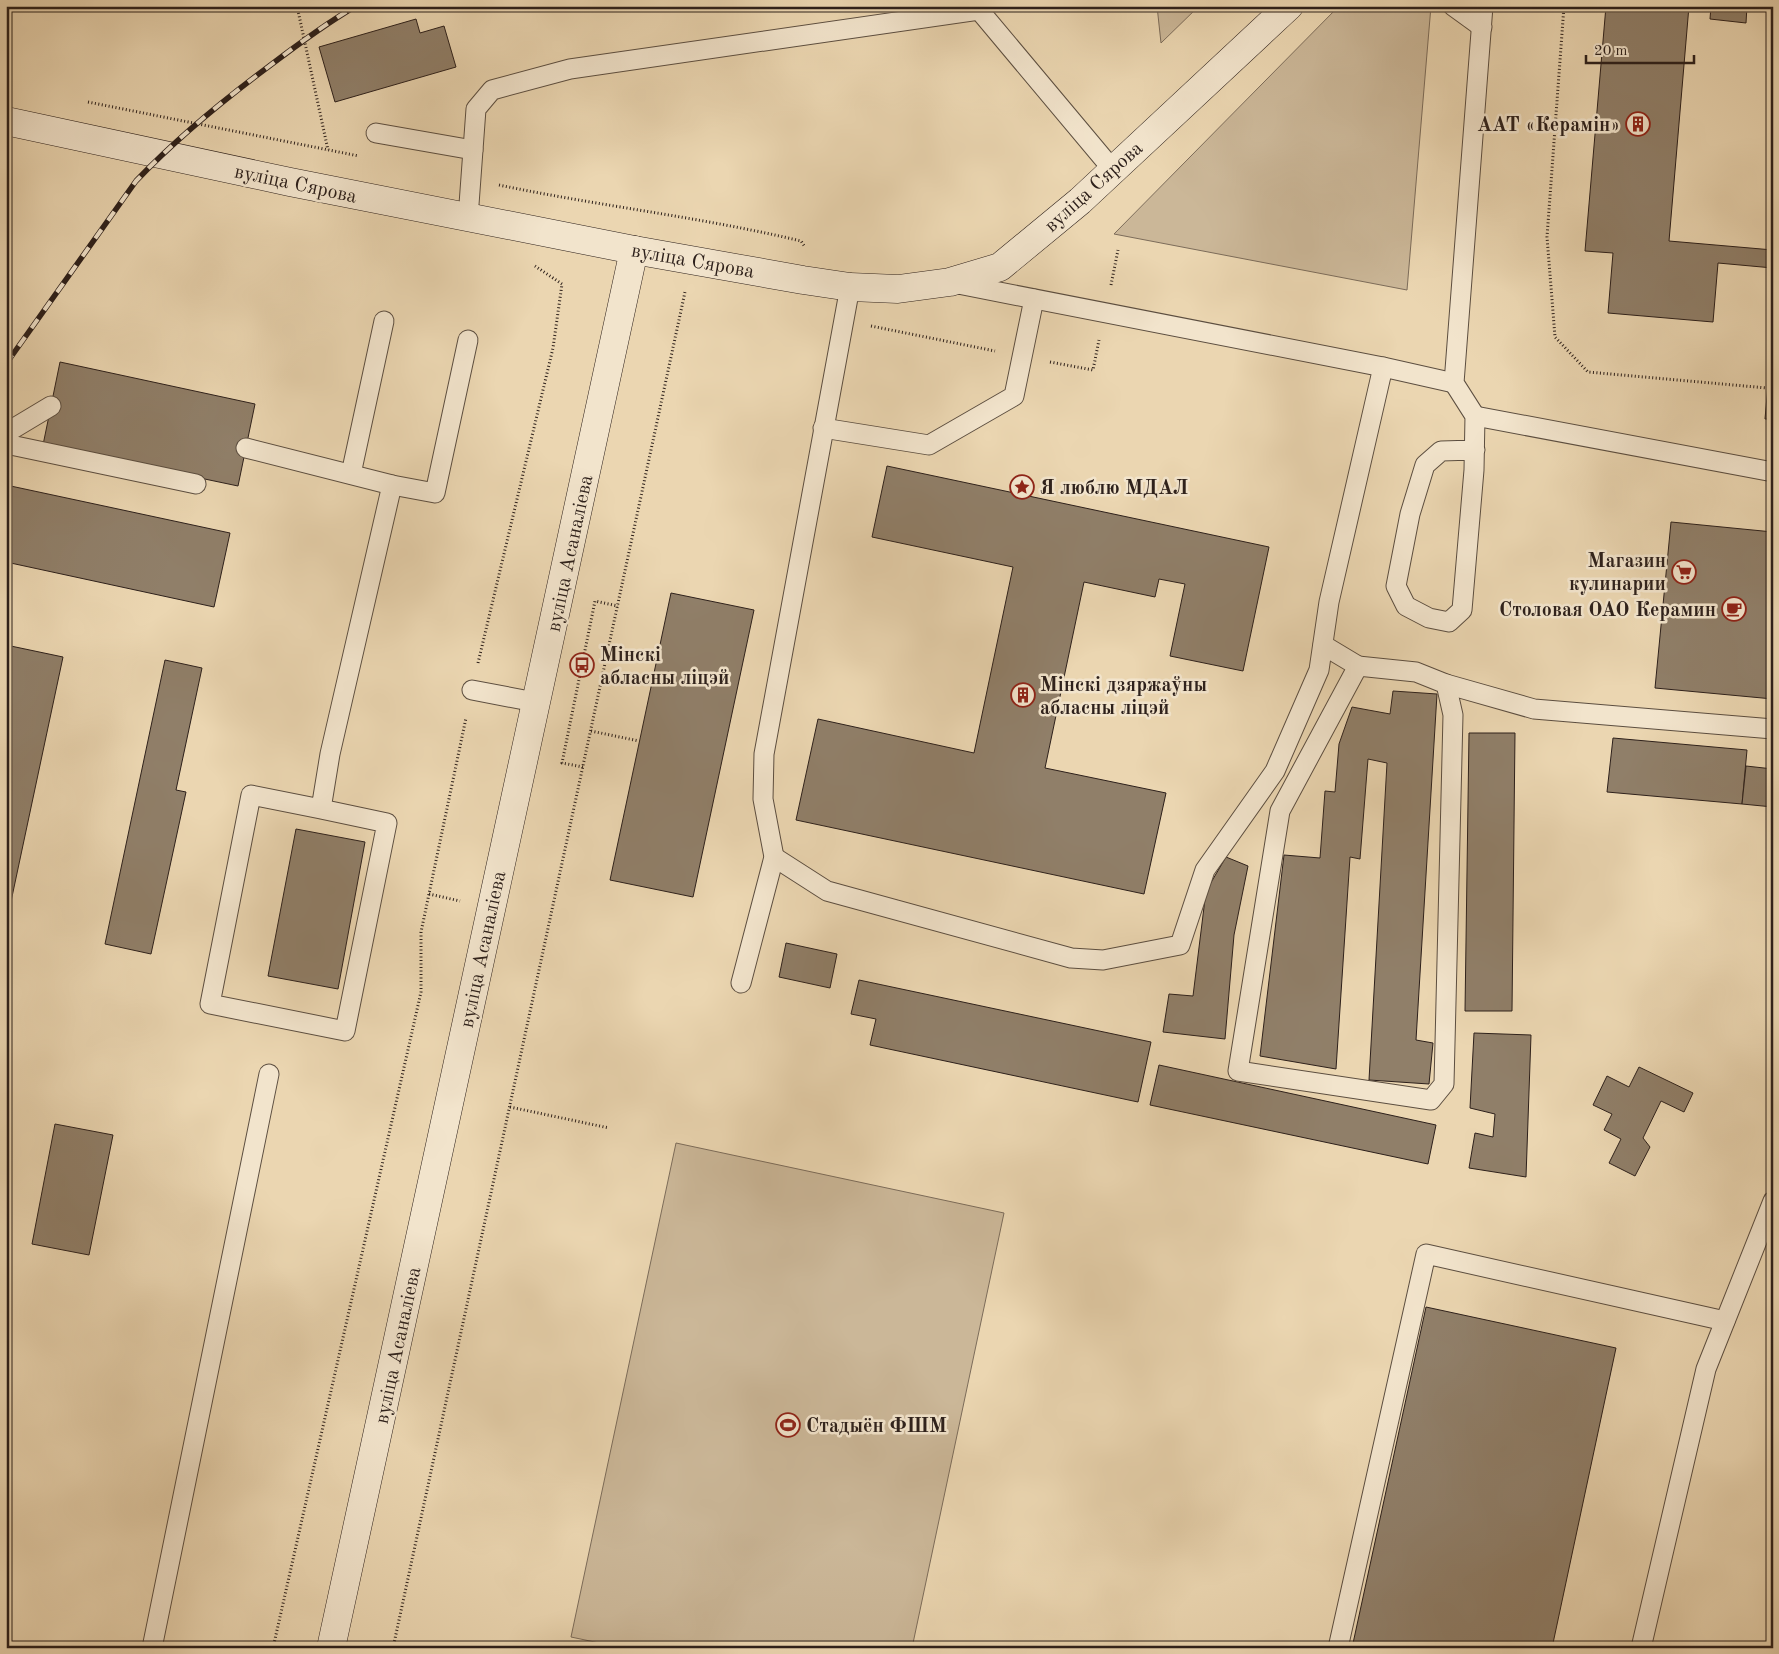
<svg xmlns="http://www.w3.org/2000/svg" width="1779" height="1654" viewBox="0 0 1779 1654" font-family="'Old Standard TT',serif">
<style>
.green{fill:#cbb798;stroke:#7c6c5a}
.building{fill:#907f69;stroke:#2d201b}
.lines{fill:none;stroke-linecap:round;stroke-linejoin:round}
.lane-casing{stroke:#5c4e40;stroke-width:21}
.secondary-casing{stroke:#2d201b;stroke-width:29}
.path{stroke:#2d201b;stroke-width:3;stroke-dasharray:1 2.5;stroke-linecap:butt}
.lane{stroke:#f2e4cc;stroke-width:19}
.secondary{stroke:#f2e4cc;stroke-width:28}
.rail-casing{stroke:#2d201b;stroke-width:5.5}
.rail{stroke:#f2e4cc;stroke-width:4;stroke-dasharray:11;stroke-linecap:butt}
.labels{text-anchor:middle;stroke-width:5;stroke-linejoin:round;paint-order:stroke}
.poi-label{font-size:20px;font-weight:bold;fill:#2d201b;stroke:#f2e4cc;text-anchor:start}
.street-label{font-size:20px;fill:#2d201b;stroke:#f2e4cc}
</style>
<rect width="100%" height="100%" fill="#ebd6b1"/>
<filter id="stains"><feTurbulence type="fractalNoise" baseFrequency=".004" numOctaves="4"/><feColorMatrix values="0 0 0 0 .2 0 0 0 0 .09 0 0 0 0 .02 0 0 0 .5 -.17"/></filter>
<radialGradient id="worn" r=".72"><stop offset=".6" stop-color="#630" stop-opacity="0"/><stop offset="1" stop-color="#630" stop-opacity=".3"/></radialGradient>
<g class="green">
<path d="M 1157,6 L 1199,6 L 1161,43 Z"/>
<path d="M 1339,6 L 1431,6 L 1407,290 L 1114,234 Z"/>
<path d="M 676,1143 L 1004,1213 L 912,1648 L 623,1648 L 571,1637 Z"/>
</g>
<g class="building">
<path d="M 1606,6 L 1689,6 L 1669,241 L 1773,250 L 1773,268 L 1718,263 L 1713,322 L 1608,313 L 1613,253 L 1585,251 Z"/>
<path d="M 1711,6 L 1747,6 L 1746,23 L 1710,19 Z"/>
<path d="M 416,19 L 420,33 L 444,26 L 456,67 L 335,102 L 319,47 Z"/>
<path d="M 1773,327 L 1773,419 L 1765,419 Z"/>
<path d="M 60,362 L 255,404 L 238,486 L 43,445 Z"/>
<path d="M 887,466 L 1269,547 L 1243,671 L 1170,656 L 1185,584 L 1159,579 L 1155,597 L 1084,582 L 1045,768 L 1166,793 L 1144,894 L 796,820 L 818,719 L 974,753 L 1013,567 L 872,537 Z"/>
<path d="M 6,485 L 230,533 L 214,607 L 6,562 Z"/>
<path d="M 1671,522 L 1773,532 L 1773,699 L 1655,688 Z"/>
<path d="M 671,593 L 754,610 L 693,897 L 610,880 Z"/>
<path d="M 6,645 L 63,657 L 6,925 Z"/>
<path d="M 165,660 L 202,668 L 176,790 L 186,792 L 151,954 L 105,944 Z"/>
<path d="M 1393,691 L 1437,694 L 1416,1040 L 1433,1043 L 1429,1084 L 1369,1080 L 1387,763 L 1368,759 L 1360,859 L 1350,857 L 1336,1069 L 1260,1056 L 1284,855 L 1320,858 L 1325,791 L 1335,792 L 1339,744 L 1352,707 L 1390,714 Z"/>
<path d="M 1469,733 L 1515,733 L 1512,1011 L 1465,1011 Z"/>
<path d="M 1613,738 L 1747,750 L 1742,804 L 1607,792 Z"/>
<path d="M 1746,766 L 1773,769 L 1773,807 L 1742,804 Z"/>
<path d="M 296,829 L 365,842 L 338,989 L 268,976 Z"/>
<path d="M 1226,857 L 1248,866 L 1234,935 L 1225,1039 L 1163,1032 L 1169,994 L 1193,996 L 1206,891 Z"/>
<path d="M 786,943 L 837,954 L 830,988 L 779,977 Z"/>
<path d="M 859,980 L 1151,1042 L 1138,1102 L 870,1045 L 876,1019 L 851,1014 Z"/>
<path d="M 1474,1033 L 1531,1035 L 1526,1177 L 1469,1168 L 1475,1133 L 1493,1137 L 1495,1114 L 1470,1108 Z"/>
<path d="M 1159,1065 L 1436,1125 L 1428,1164 L 1150,1105 Z"/>
<path d="M 1639,1067 L 1693,1093 L 1684,1112 L 1661,1101 L 1643,1138 L 1650,1147 L 1635,1176 L 1609,1163 L 1621,1139 L 1604,1130 L 1612,1114 L 1593,1105 L 1607,1076 L 1629,1087 Z"/>
<path d="M 55,1124 L 113,1135 L 89,1255 L 32,1244 Z"/>
<path d="M 1426,1307 L 1616,1348 L 1552,1648 L 1352,1648 Z"/>
</g>
<g class="lines">
<g class="lane-casing">
<g id="lane">
<path d="M 1453,6 L 1482,27"/>
<path d="M 376,133 L 473,150"/>
<path d="M 468,218 L 476,109 L 492,90 L 570,69 L 979,10 L 1113,170"/>
<path d="M 953,283 L 1383,367 L 1454,383"/>
<path d="M 1475,416 L 1773,472"/>
<path d="M 823,428 L 929,445 L 1014,396 L 1034,299"/>
<path d="M 6,433 L 51,406"/>
<path d="M 6,444 L 196,484"/>
<path d="M 246,448 L 392,485 L 330,754 L 321,809 L 251,795 L 210,1004 L 345,1031 L 387,823 L 321,809"/>
<path d="M 1475,450 L 1441,451 L 1425,465 L 1410,514 L 1396,586 L 1406,606 L 1429,618 L 1449,622 L 1462,610 L 1474,470 L 1475,416 L 1454,383 L 1483,6"/>
<path d="M 351,474 L 384,321"/>
<path d="M 392,485 L 435,493 L 468,340"/>
<path d="M 1323,645 L 1358,666"/>
<path d="M 1358,666 L 1416,672 L 1446,684 L 1453,715 L 1444,1084 L 1431,1100 L 1238,1071 L 1280,811 Z"/>
<path d="M 1446,684 L 1534,709 L 1773,729"/>
<path d="M 472,690 L 535,702"/>
<path d="M 774,857 L 827,891 L 1071,958 L 1103,960 L 1180,945 L 1205,870 L 1275,771 L 1319,670 L 1329,602 L 1383,367"/>
<path d="M 741,983 L 774,857 L 763,799 L 764,754 L 850,287"/>
<path d="M 152,1648 L 269,1074"/>
<path d="M 1338,1648 L 1426,1254 L 1725,1321"/>
<path d="M 1641,1648 L 1706,1369 L 1773,1201"/>
</g>
</g>
<g class="secondary-casing">
<g id="secondary">
<path d="M 6,121 L 290,182 L 634,250 L 803,280 L 850,287 L 898,289 L 950,282 L 1000,267 L 1080,201 L 1289,6"/>
<path d="M 331,1648 L 634,250"/>
</g>
</g>
<g class="path">
<path d="M 297,6 L 328,150"/>
<path d="M 1564,6 L 1547,237 L 1555,337 L 1588,372 L 1767,388"/>
<path d="M 88,102 L 359,156"/>
<path d="M 499,185 C 599,206 701,217 801,241 L 805,247"/>
<path d="M 1111,285 L 1118,250"/>
<path d="M 871,326 L 995,351"/>
<path d="M 1050,362 L 1093,370 L 1099,340"/>
<path d="M 478,663 L 553,348 L 562,284 L 535,266"/>
<path d="M 591,731 L 639,741"/>
<path d="M 583,767 L 562,763 L 595,601 L 618,606"/>
<path d="M 429,894 L 460,901"/>
<path d="M 510,1107 L 609,1128"/>
<path d="M 273,1648 L 421,992 L 421,932 L 466,718"/>
<path d="M 393,1648 L 685,292"/>
</g>
<use href="#lane" class="lane"/>
<use href="#secondary" class="secondary"/>
<g class="rail-casing">
<path id="rail" d="M 6,364 L 136,181 C 176,139 221,102 268,67 C 297,45 325,24 356,6"/>
</g>
<use href="#rail" class="rail"/>
</g>
<defs>
<g id="building-ring" transform="scale(1.25)"><circle r="9.5" fill="#f2e4cc" stroke="#8f2418" stroke-width="1.5"/><path d="M-4-6H4V6H1V3H-1V6H-4ZM-2.5-4.3h1.7v1.8h-1.7ZM.8-4.3h1.7v1.8H.8ZM-2.5-1h1.7V.8h-1.7ZM.8-1h1.7V.8H.8Z" fill="#8f2418"/></g>
<g id="sight-ring" transform="scale(1.25)"><circle r="9.5" fill="#f2e4cc" stroke="#8f2418" stroke-width="1.5"/><path d="M0-6L1.8-2.2L6-1.7L2.9 1.2L3.7 5.4L0 3.3L-3.7 5.4L-2.9 1.2L-6-1.7L-1.8-2.2Z" fill="#8f2418"/></g>
<g id="supermarket-ring" transform="scale(1.25)"><circle r="9.5" fill="#f2e4cc" stroke="#8f2418" stroke-width="1.5"/><path d="M-6-5.5h2.5l.6 2H6L4.5 2H-2.5L-4.4-4H-6ZM-1.5 3.2a1.3 1.3 0 1 0 .1 0ZM3 3.2a1.3 1.3 0 1 0 .1 0Z" fill="#8f2418"/></g>
<g id="cafe-ring" transform="scale(1.25)"><circle r="9.5" fill="#f2e4cc" stroke="#8f2418" stroke-width="1.5"/><path d="M-5.5-4.5H6V0H3Q3 3.5 0 3.5H-2.5Q-5.5 3.5-5.5 0ZM3-3.2v2h1.7v-2ZM-6 4.5H4V6H-6Z" fill="#8f2418"/></g>
<g id="bus-ring" transform="scale(1.25)"><circle r="9.5" fill="#f2e4cc" stroke="#8f2418" stroke-width="1.5"/><path d="M-5-6H5V4H4V6H2V4H-2V6H-4V4H-5ZM-3.5-4V0h7V-4ZM-3.5 1.2v1.5H-2V1.2ZM2 1.2v1.5H3.5V1.2Z" fill="#8f2418"/></g>
<g id="stadium-ring" transform="scale(1.25)"><circle r="9.5" fill="#f2e4cc" stroke="#8f2418" stroke-width="1.5"/><path d="M0-5a6.5 5 0 1 0 0 10a6.5 5 0 1 0 0-10ZM-3.5-1.8h7v3.6h-7Z" fill="#8f2418"/></g>
</defs>
<g fill-rule="evenodd">
<use href="#building-ring" x="1638" y="124"/>
<use href="#sight-ring" x="1022" y="487"/>
<use href="#supermarket-ring" x="1684" y="572"/>
<use href="#cafe-ring" x="1734" y="609"/>
<use href="#bus-ring" x="582" y="665"/>
<use href="#building-ring" x="1023" y="695"/>
<use href="#stadium-ring" x="788" y="1425"/>
</g>
<g class="labels">
<g class="poi-label">
<text x="1620" y="131" text-anchor="end">ААТ «Керамін»</text>
<text x="1040" y="494">Я люблю МДАЛ</text>
<text x="1666" y="567" text-anchor="end">Магазин<tspan x="1666" dy="23">кулинарии</tspan></text>
<text x="1716" y="616" text-anchor="end">Столовая ОАО Керамин</text>
<text x="600" y="661">Мінскі<tspan x="600" dy="23">абласны ліцэй</tspan></text>
<text x="1040" y="691">Мінскі дзяржаўны<tspan x="1040" dy="23">абласны ліцэй</tspan></text>
<text x="806" y="1432">Стадыён ФШМ</text>
</g>
<g class="street-label">
<text transform="translate(296 183) rotate(12)" y="7">вуліца Сярова</text>
<text transform="translate(1093 186) rotate(-42)" y="7">вуліца Сярова</text>
<text transform="translate(693 260) rotate(10)" y="7">вуліца Сярова</text>
<text transform="translate(569 553) rotate(-78)" y="7">вуліца Асаналіева</text>
<text transform="translate(482 949) rotate(-78)" y="7">вуліца Асаналіева</text>
<text transform="translate(397 1345) rotate(-78)" y="7">вуліца Асаналіева</text>
</g>
</g>
<rect width="1779" height="1654" fill="none" stroke="#ebd6b1" stroke-width="25"/>
<rect x="8" y="8" width="1764" height="1639" fill="none" stroke="#2d201b" stroke-width="2.5"/>
<rect x="12" y="12" width="1754" height="1629" fill="none" stroke="#2d201b"/>
<path d="M1586 55v8h108v-8" fill="none" stroke="#2d201b" stroke-width="2.5"/>
<text x="1594" y="55" font-size="15" fill="#2d201b" stroke="#f2e4cc" stroke-width="4" paint-order="stroke">20 m</text>
<rect width="100%" height="100%" filter="url(#stains)"/>
<rect width="100%" height="100%" fill="url(#worn)"/>
</svg>
